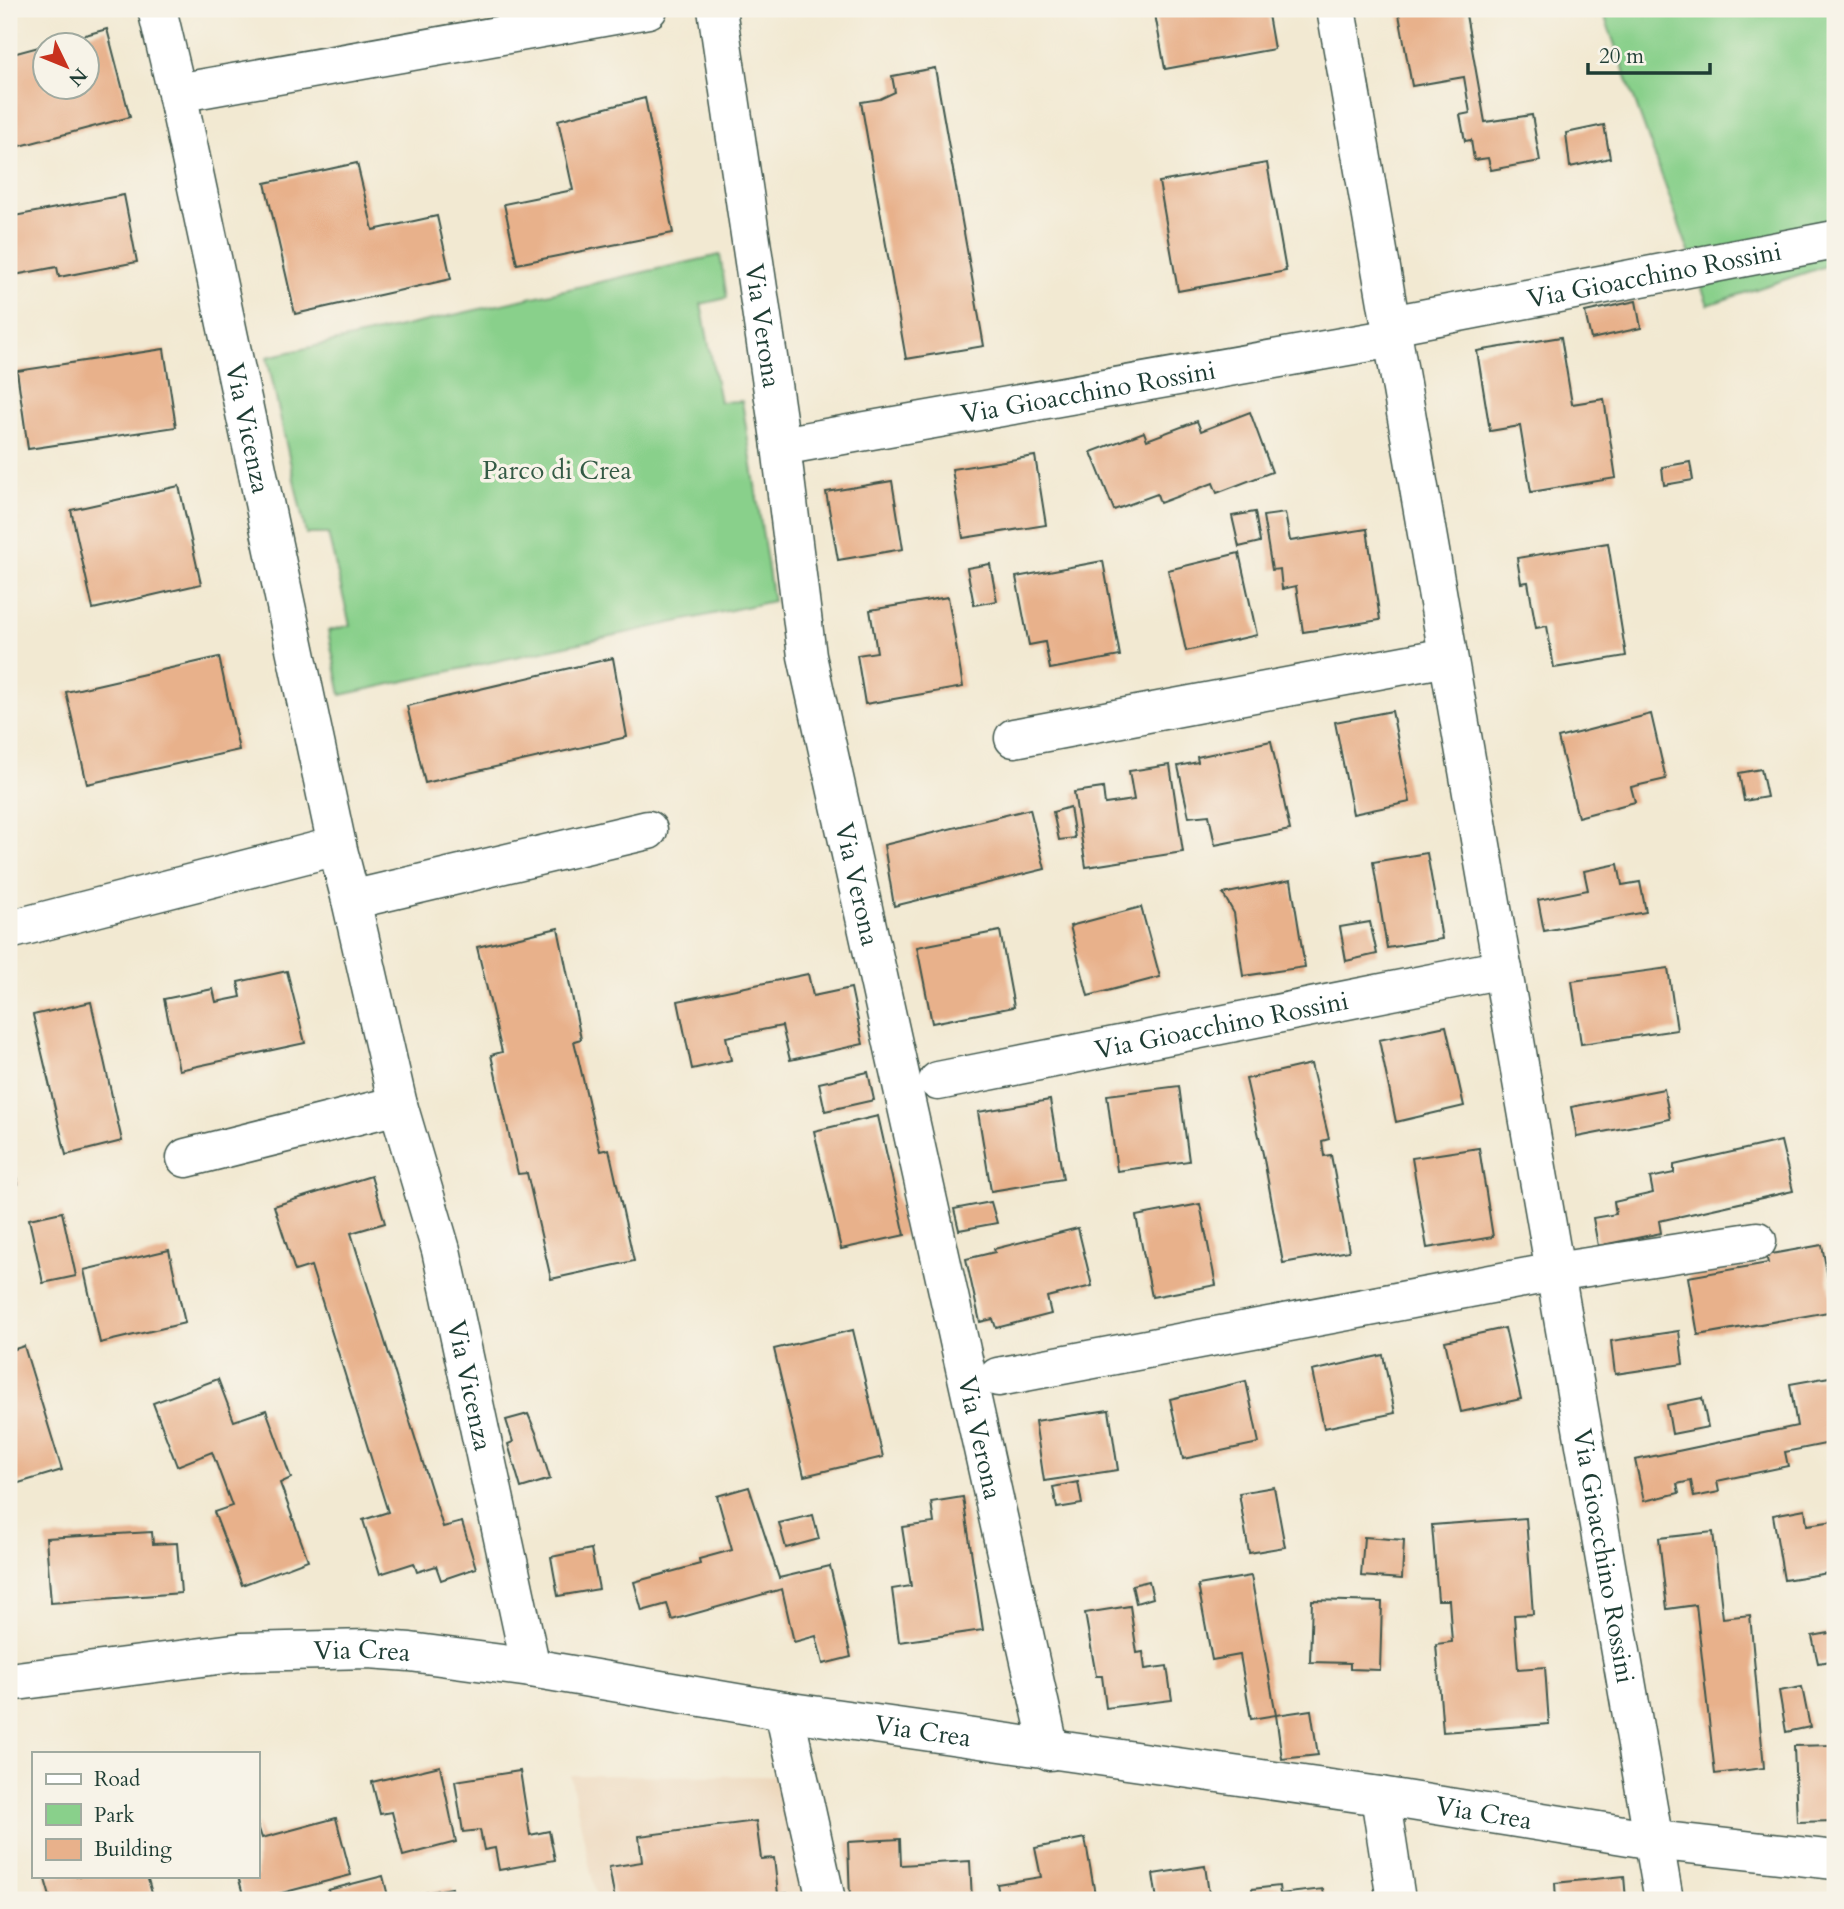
<svg xmlns="http://www.w3.org/2000/svg" width="1844" height="1909" viewBox="0 0 1844 1909" font-family="Cardo,serif">
<style>
.built{fill:#edd7bb}
.green{fill:#89d08b;stroke:#548660;stroke-width:2}
.building{fill:#e8b18b}
.lines{fill:none;stroke-linecap:round;stroke-linejoin:round}
.minor-casing{stroke:#3f574c;stroke-width:41}
.tertiary-casing{stroke:#3f574c;stroke-width:41}
.minor{stroke:#fff;stroke-width:38}
.tertiary{stroke:#fff;stroke-width:38}
.labels{text-anchor:middle;stroke-width:7;stroke-linejoin:round;paint-order:stroke}
.street-label{font-size:26px;fill:#1f3d34;stroke:#f7f3e8}
.park-label{font-size:26px;fill:#345a45;stroke:#f7f3e8}
</style>
<rect width="100%" height="100%" fill="#f7f3e8"/>
<filter id="ink" filterUnits="userSpaceOnUse"><feTurbulence type="fractalNoise" baseFrequency=".0143" numOctaves="2"/><feDisplacementMap in="SourceGraphic" scale="14" xChannelSelector="R" yChannelSelector="G"/><feConvolveMatrix kernelMatrix="1 2 1 2 8 2 1 2 1" color-interpolation-filters="sRGB"/></filter>
<filter id="wash" filterUnits="userSpaceOnUse"><feTurbulence type="fractalNoise" baseFrequency=".00686" numOctaves="4" result="noise"/><feDisplacementMap in="SourceGraphic" scale="28" xChannelSelector="R" yChannelSelector="G"/><feGaussianBlur stdDeviation="1.57" result="paint"/><feColorMatrix in="noise" values="0 0 0 0 0 0 0 0 0 0 0 0 0 0 0 0 0 1.4 0 .05"/><feComposite in="paint" operator="in"/></filter>
<g filter="url(#wash)">
<rect width="100%" height="100%" fill="#f2e9d2"/>
<path class="built" d="M 793,1766 L 833,1900 L 597,1900 L 570,1775 L 768,1776 Z"/>
<g class="green">
<path d="M 1602,9 L 1835,9 L 1835,263 L 1708,305 Z"/>
<path d="M 720,255 L 727,298 L 701,304 L 720,402 L 742,401 L 773,601 L 341,695 L 328,631 L 350,625 L 328,534 L 306,534 L 267,357 Z"/>
</g>
<g id="blocks">
<g class="building">
<path d="M 1154,9 L 1267,9 L 1274,49 L 1165,69 Z"/>
<path d="M 1398,9 L 1465,9 L 1485,122 L 1532,115 L 1540,161 L 1491,170 L 1488,158 L 1474,160 L 1471,140 L 1465,141 L 1460,115 L 1470,113 L 1464,77 L 1412,86 Z"/>
<path d="M 107,29 L 130,117 L 9,149 L 9,55 L 46,45 L 46,88 L 88,88 L 88,46 L 49,45 Z"/>
<path d="M 935,68 L 984,346 L 906,359 L 861,102 L 880,99 L 895,92 L 892,76 Z"/>
<path d="M 645,98 L 673,233 L 517,264 L 504,204 L 573,190 L 558,120 Z"/>
<path d="M 1604,125 L 1610,158 L 1570,167 L 1566,133 Z"/>
<path d="M 357,163 L 373,230 L 437,216 L 451,279 L 295,314 L 265,183 Z"/>
<path d="M 1267,163 L 1286,271 L 1178,291 L 1159,182 Z"/>
<path d="M 124,195 L 137,262 L 59,277 L 57,267 L 9,276 L 9,217 Z"/>
<path d="M 1636,301 L 1641,328 L 1591,339 L 1585,312 Z"/>
<path d="M 1561,337 L 1572,404 L 1604,399 L 1616,478 L 1531,492 L 1520,426 L 1490,431 L 1477,351 Z"/>
<path d="M 164,349 L 176,427 L 28,449 L 17,371 Z"/>
<path d="M 1250,412 L 1272,472 L 1217,493 L 1213,483 L 1160,503 L 1157,494 L 1114,510 L 1091,452 L 1144,432 L 1147,440 L 1197,421 L 1201,431 Z"/>
<path d="M 1035,456 L 1046,525 L 963,538 L 952,469 Z"/>
<path d="M 1690,462 L 1693,480 L 1664,485 L 1662,467 Z"/>
<path d="M 892,481 L 903,549 L 838,560 L 826,492 Z"/>
<path d="M 179,486 L 201,584 L 93,609 L 71,510 Z"/>
<path d="M 1255,512 L 1260,542 L 1239,547 L 1232,516 Z"/>
<path d="M 1285,513 L 1290,541 L 1367,529 L 1380,620 L 1303,632 L 1296,586 L 1282,589 L 1280,569 L 1272,570 L 1263,516 Z"/>
<path d="M 1608,543 L 1626,656 L 1554,668 L 1547,626 L 1536,628 L 1528,582 L 1521,583 L 1517,558 Z"/>
<path d="M 1239,553 L 1257,635 L 1186,651 L 1168,570 Z"/>
<path d="M 1103,561 L 1120,656 L 1050,669 L 1045,642 L 1029,645 L 1016,577 Z"/>
<path d="M 990,564 L 997,601 L 974,605 L 967,568 Z"/>
<path d="M 948,597 L 963,687 L 865,704 L 857,655 L 877,652 L 870,610 Z"/>
<path d="M 219,657 L 239,750 L 87,784 L 66,692 Z"/>
<path d="M 613,658 L 627,737 L 425,783 L 407,706 Z"/>
<path d="M 1392,711 L 1410,802 L 1353,814 L 1335,722 Z"/>
<path d="M 1651,714 L 1666,779 L 1631,787 L 1635,802 L 1578,817 L 1558,738 Z"/>
<path d="M 1271,741 L 1290,830 L 1215,845 L 1209,815 L 1189,817 L 1178,766 L 1198,762 L 1197,757 Z"/>
<path d="M 1170,765 L 1183,852 L 1086,867 L 1074,792 L 1103,788 L 1105,804 L 1134,800 L 1129,771 Z"/>
<path d="M 1761,769 L 1767,797 L 1744,801 L 1739,773 Z"/>
<path d="M 1070,807 L 1075,838 L 1059,840 L 1053,812 Z"/>
<path d="M 1030,809 L 1045,869 L 894,906 L 884,845 Z"/>
<path d="M 1427,853 L 1442,939 L 1387,948 L 1373,862 Z"/>
<path d="M 1618,864 L 1622,885 L 1640,882 L 1646,912 L 1544,931 L 1538,900 L 1588,890 L 1584,871 Z"/>
<path d="M 1291,880 L 1305,967 L 1243,976 L 1234,913 L 1223,894 Z"/>
<path d="M 1141,907 L 1160,977 L 1088,996 L 1070,926 Z"/>
<path d="M 1370,922 L 1377,954 L 1346,961 L 1340,927 Z"/>
<path d="M 558,928 L 581,1039 L 574,1041 L 600,1151 L 609,1149 L 634,1261 L 551,1279 L 527,1173 L 518,1174 L 491,1055 L 502,1052 L 477,947 Z"/>
<path d="M 1000,931 L 1014,1007 L 932,1023 L 917,947 Z"/>
<path d="M 1668,968 L 1677,1030 L 1581,1044 L 1572,981 Z"/>
<path d="M 287,971 L 305,1043 L 179,1070 L 164,999 L 213,989 L 216,1002 L 241,997 L 238,982 Z"/>
<path d="M 808,974 L 813,996 L 851,988 L 863,1044 L 790,1060 L 782,1026 L 726,1037 L 731,1060 L 692,1069 L 678,1001 Z"/>
<path d="M 91,1002 L 122,1141 L 66,1155 L 33,1015 Z"/>
<path d="M 1446,1026 L 1464,1106 L 1396,1122 L 1379,1040 Z"/>
<path d="M 1311,1064 L 1329,1139 L 1322,1141 L 1324,1156 L 1331,1155 L 1349,1251 L 1283,1263 L 1263,1154 L 1246,1079 Z"/>
<path d="M 868,1072 L 874,1100 L 825,1111 L 819,1083 Z"/>
<path d="M 1179,1086 L 1189,1161 L 1117,1171 L 1107,1095 Z"/>
<path d="M 1664,1089 L 1670,1119 L 1577,1137 L 1571,1107 Z"/>
<path d="M 1050,1100 L 1063,1179 L 991,1191 L 978,1112 Z"/>
<path d="M 878,1116 L 905,1235 L 841,1249 L 814,1131 Z"/>
<path d="M 1781,1141 L 1793,1191 L 1659,1221 L 1661,1233 L 1598,1246 L 1593,1218 L 1616,1214 L 1614,1202 L 1653,1193 L 1650,1178 L 1674,1173 L 1674,1165 Z"/>
<path d="M 1479,1148 L 1493,1237 L 1427,1248 L 1412,1158 Z"/>
<path d="M 9,1151 L 18,1184 L 9,1186 Z"/>
<path d="M 371,1176 L 385,1223 L 351,1233 L 443,1527 L 462,1522 L 476,1568 L 441,1580 L 436,1566 L 417,1572 L 414,1563 L 380,1574 L 363,1520 L 388,1512 L 311,1266 L 295,1271 L 274,1206 Z"/>
<path d="M 991,1202 L 997,1223 L 959,1230 L 954,1209 Z"/>
<path d="M 1200,1204 L 1216,1285 L 1152,1297 L 1136,1216 Z"/>
<path d="M 62,1212 L 76,1276 L 43,1283 L 29,1219 Z"/>
<path d="M 1078,1228 L 1092,1286 L 1047,1297 L 1051,1314 L 996,1328 L 993,1319 L 980,1322 L 966,1259 L 995,1252 L 994,1249 Z"/>
<path d="M 1822,1245 L 1834,1311 L 1698,1335 L 1688,1277 L 1768,1263 L 1766,1255 Z"/>
<path d="M 169,1250 L 185,1323 L 100,1343 L 84,1270 Z"/>
<path d="M 1505,1328 L 1521,1399 L 1461,1412 L 1445,1341 Z"/>
<path d="M 853,1330 L 883,1457 L 804,1476 L 774,1349 Z"/>
<path d="M 1679,1331 L 1683,1364 L 1615,1374 L 1611,1341 Z"/>
<path d="M 24,1346 L 62,1470 L 9,1486 L 9,1351 Z"/>
<path d="M 1383,1355 L 1395,1413 L 1324,1428 L 1312,1371 Z"/>
<path d="M 1835,1376 L 1835,1442 L 1785,1452 L 1788,1466 L 1717,1481 L 1719,1492 L 1694,1497 L 1691,1481 L 1677,1484 L 1679,1493 L 1644,1501 L 1635,1460 L 1797,1426 L 1790,1384 Z"/>
<path d="M 218,1379 L 234,1421 L 266,1410 L 291,1478 L 280,1483 L 308,1560 L 242,1585 L 214,1512 L 232,1506 L 212,1452 L 177,1466 L 153,1403 Z"/>
<path d="M 1246,1381 L 1259,1443 L 1183,1459 L 1170,1399 Z"/>
<path d="M 1702,1398 L 1708,1427 L 1672,1434 L 1667,1405 Z"/>
<path d="M 1109,1410 L 1118,1470 L 1044,1481 L 1035,1421 Z"/>
<path d="M 528,1414 L 537,1435 L 550,1479 L 521,1488 L 508,1444 L 513,1442 L 506,1420 Z"/>
<path d="M 1078,1482 L 1082,1504 L 1057,1508 L 1053,1487 Z"/>
<path d="M 749,1487 L 779,1578 L 830,1566 L 851,1657 L 823,1664 L 816,1636 L 794,1642 L 782,1589 L 672,1620 L 667,1604 L 642,1611 L 634,1582 L 700,1564 L 699,1559 L 732,1550 L 717,1496 Z"/>
<path d="M 1274,1487 L 1285,1547 L 1249,1553 L 1239,1493 Z"/>
<path d="M 963,1497 L 983,1630 L 899,1642 L 892,1589 L 911,1586 L 902,1527 L 934,1523 L 931,1502 Z"/>
<path d="M 1805,1509 L 1807,1525 L 1835,1521 L 1835,1572 L 1784,1580 L 1773,1515 Z"/>
<path d="M 813,1515 L 819,1539 L 786,1548 L 779,1523 Z"/>
<path d="M 1526,1518 L 1533,1614 L 1514,1615 L 1518,1669 L 1545,1667 L 1549,1724 L 1443,1732 L 1436,1644 L 1452,1642 L 1449,1600 L 1438,1600 L 1432,1525 Z"/>
<path d="M 152,1532 L 153,1544 L 177,1543 L 181,1593 L 51,1603 L 46,1538 Z"/>
<path d="M 1713,1532 L 1723,1618 L 1750,1615 L 1764,1768 L 1715,1774 L 1696,1605 L 1667,1609 L 1659,1538 Z"/>
<path d="M 1364,1537 L 1404,1540 L 1402,1579 L 1361,1576 Z"/>
<path d="M 591,1549 L 599,1589 L 558,1596 L 551,1557 Z"/>
<path d="M 1251,1576 L 1276,1715 L 1251,1719 L 1240,1655 L 1212,1660 L 1198,1585 Z"/>
<path d="M 1149,1581 L 1153,1598 L 1136,1603 L 1132,1585 Z"/>
<path d="M 1312,1600 L 1382,1602 L 1380,1670 L 1350,1669 L 1350,1663 L 1310,1662 Z"/>
<path d="M 1130,1606 L 1137,1653 L 1143,1652 L 1145,1669 L 1167,1666 L 1172,1700 L 1106,1708 L 1102,1676 L 1096,1676 L 1085,1613 Z"/>
<path d="M 1835,1632 L 1835,1660 L 1818,1663 L 1812,1636 Z"/>
<path d="M 1802,1687 L 1810,1727 L 1786,1732 L 1779,1691 Z"/>
<path d="M 1311,1710 L 1318,1755 L 1282,1759 L 1276,1715 Z"/>
<path d="M 1835,1745 L 1835,1821 L 1797,1822 L 1794,1746 Z"/>
<path d="M 440,1766 L 456,1842 L 403,1856 L 392,1812 L 380,1814 L 372,1782 Z"/>
<path d="M 520,1771 L 530,1835 L 549,1831 L 555,1860 L 499,1870 L 495,1848 L 484,1850 L 480,1830 L 463,1832 L 455,1781 Z"/>
<path d="M 336,1818 L 351,1875 L 270,1896 L 271,1900 L 238,1900 L 244,1898 L 238,1876 L 257,1876 L 257,1823 L 262,1838 Z"/>
<path d="M 756,1821 L 761,1859 L 774,1858 L 778,1894 L 789,1893 L 790,1900 L 615,1900 L 609,1867 L 642,1862 L 639,1836 Z"/>
<path d="M 1085,1838 L 1096,1900 L 1000,1900 L 997,1884 L 1041,1877 L 1035,1848 Z"/>
<path d="M 900,1839 L 901,1865 L 970,1861 L 972,1900 L 850,1900 L 848,1842 Z"/>
<path d="M 1205,1866 L 1210,1900 L 1157,1900 L 1153,1874 Z"/>
<path d="M 44,1876 L 147,1876 L 154,1900 L 51,1900 Z"/>
<path d="M 383,1876 L 389,1900 L 331,1900 L 328,1890 Z"/>
<path d="M 1624,1876 L 1626,1900 L 1556,1900 L 1555,1883 Z"/>
<path d="M 1279,1886 L 1280,1894 L 1323,1889 L 1325,1900 L 1253,1900 L 1252,1889 Z"/>
<path d="M 452,1888 L 454,1900 L 409,1900 L 408,1896 Z"/>
</g>
</g>
</g>
<g filter="url(#ink)">
<use href="#blocks" fill-opacity="0" stroke="#3f574c" stroke-width="2"/>
<g class="lines">
<g class="minor-casing">
<g id="minor">
<path id="s1" d="M 157,9 L 177,93 L 337,846 L 351,900 L 398,1105 L 441,1250 L 531,1668"/>
<path id="s2" d="M 717,9 L 781,446 L 807,656 L 1050,1751"/>
<path id="s3" d="M 1336,9 L 1664,1900"/>
<path d="M 177,93 L 648,9"/>
<path id="s4" d="M 1391,325 L 1835,240"/>
<path id="s5" d="M 781,446 L 1393,338"/>
<path d="M 1014,738 L 1447,657"/>
<path d="M 351,900 L 648,830"/>
<path d="M 9,930 L 337,846"/>
<path id="s6" d="M 938,1081 L 1503,969"/>
<path d="M 186,1158 L 398,1105"/>
<path d="M 998,1377 L 1555,1272 L 1757,1241"/>
<path d="M 784,1711 L 826,1900"/>
<path d="M 1380,1796 L 1396,1900"/>
</g>
</g>
<g class="tertiary-casing">
<g id="tertiary">
<path id="s7" d="M 9,1682 L 241,1652 L 369,1649 L 410,1652 L 531,1668 L 784,1711 L 1380,1796 L 1654,1840 L 1835,1860"/>
</g>
</g>
<use href="#minor" class="minor"/>
<use href="#tertiary" class="tertiary"/>
</g>
</g>
<g class="labels">
<g class="street-label">
<text dy="9" stroke="none"><textPath href="#s4" startOffset="268">Via Gioacchino Rossini</textPath></text>
<text dy="9" stroke="none"><textPath href="#s2" startOffset="320">Via Verona</textPath></text>
<text dy="9" stroke="none"><textPath href="#s5" startOffset="312">Via Gioacchino Rossini</textPath></text>
<text dy="9" stroke="none"><textPath href="#s1" startOffset="429">Via Vicenza</textPath></text>
<text dy="9" stroke="none"><textPath href="#s2" startOffset="887">Via Verona</textPath></text>
<text dy="9" stroke="none"><textPath href="#s6" startOffset="289">Via Gioacchino Rossini</textPath></text>
<text dy="9" stroke="none"><textPath href="#s1" startOffset="1412">Via Vicenza</textPath></text>
<text dy="9" stroke="none"><textPath href="#s2" startOffset="1454">Via Verona</textPath></text>
<text dy="9" stroke="none"><textPath href="#s3" startOffset="1570">Via Gioacchino Rossini</textPath></text>
<text dy="9" stroke="none"><textPath href="#s7" startOffset="355">Via Crea</textPath></text>
<text dy="9" stroke="none"><textPath href="#s7" startOffset="922">Via Crea</textPath></text>
<text dy="9" stroke="none"><textPath href="#s7" startOffset="1489">Via Crea</textPath></text>
</g>
<g class="park-label">
<text x="557" y="479">Parco di Crea</text>
</g>
</g>
<rect width="1844" height="1909" fill="none" stroke="#f7f3e8" stroke-width="35"/>
<rect x="32" y="1752" width="228" height="126" fill="#f7f3e8" stroke="#a1aaa0" stroke-width="2"/>
<rect x="46" y="1774" width="35" height="10" fill="#ffffff" stroke="#a1aaa0" stroke-width="2"/>
<text x="94" y="1786" font-size="21" fill="#1f3d34">Road</text>
<rect x="46" y="1804" width="35" height="21" fill="#89d08b" stroke="#a1aaa0" stroke-width="2"/>
<text x="94" y="1822" font-size="21" fill="#1f3d34">Park</text>
<rect x="46" y="1839" width="35" height="21" fill="#e8b18b" stroke="#a1aaa0" stroke-width="2"/>
<text x="94" y="1856" font-size="21" fill="#1f3d34">Building</text>
<g transform="translate(66 66) rotate(133)"><circle r="33" fill="#f7f3e8" stroke="#a1aaa0" stroke-width="2"/>
<path d="M0-5L12 26L0 18L-12 26Z" fill="#c8321e"/>
<text y="-10" font-size="19" font-weight="bold" text-anchor="middle" fill="#1f3d34">N</text>
</g>
<path d="M1588 63v10h122v-10" fill="none" stroke="#1f3d34" stroke-width="3.5"/>
<text x="1599" y="63" font-size="21" fill="#1f3d34" stroke="#f7f3e8" stroke-width="5" paint-order="stroke">20 m</text>
</svg>
